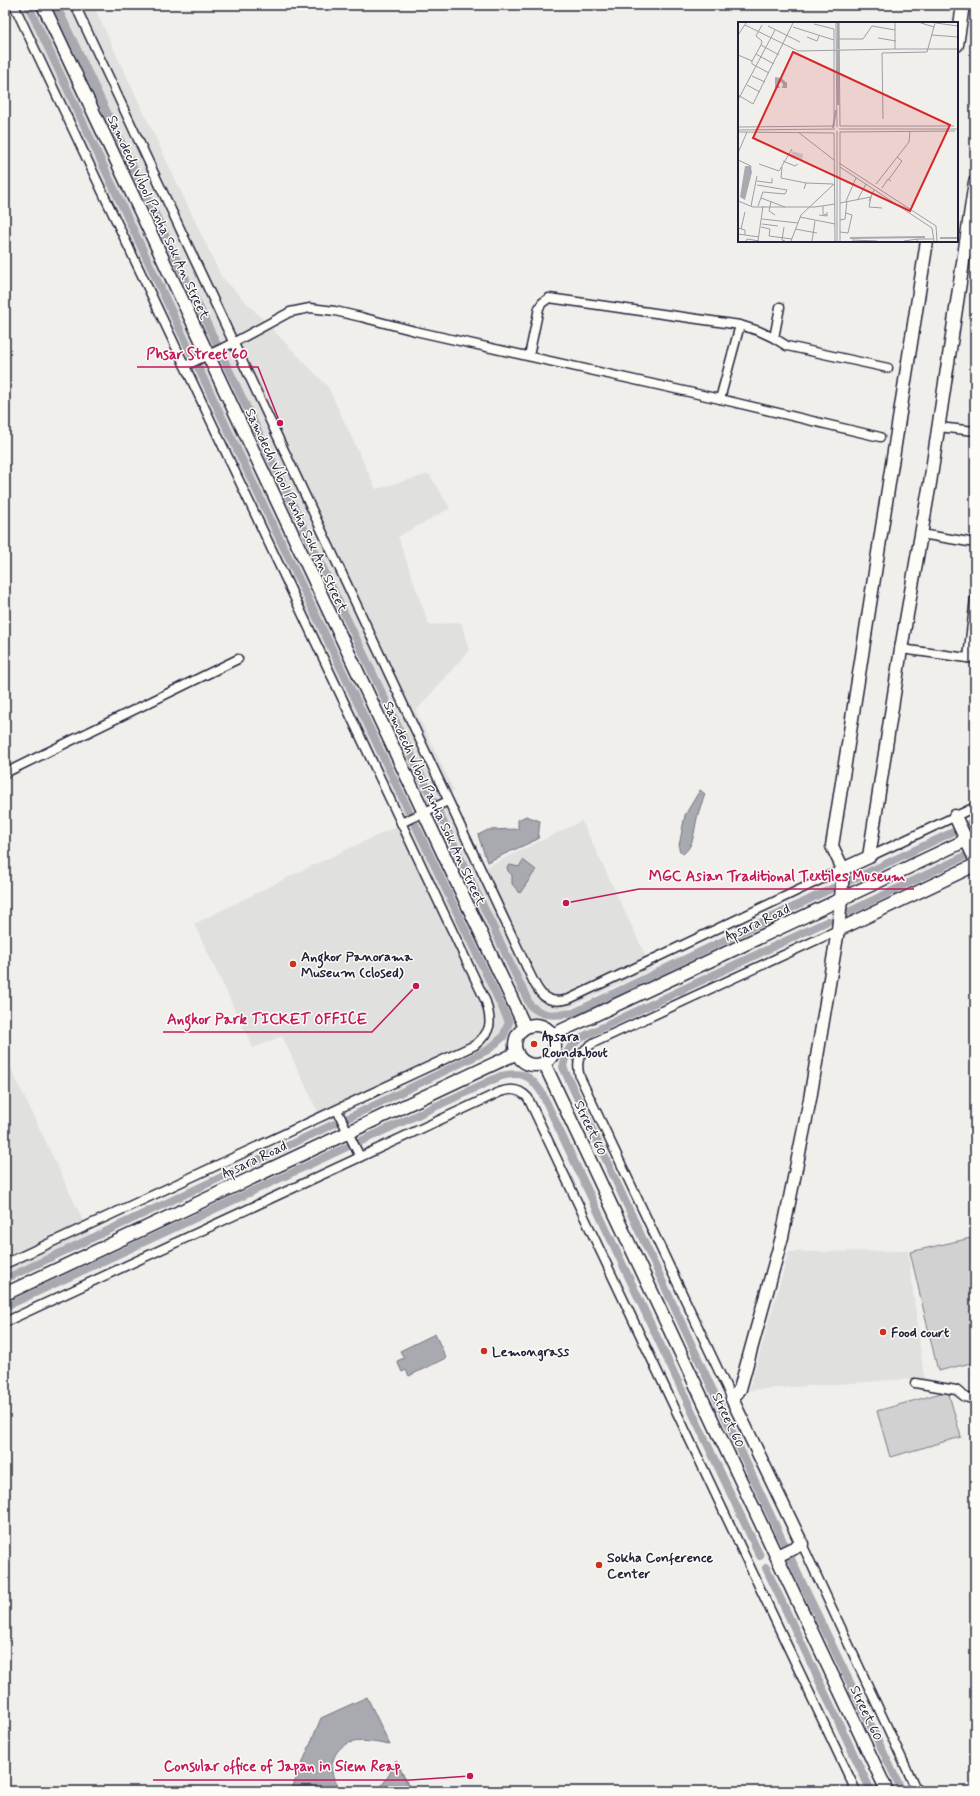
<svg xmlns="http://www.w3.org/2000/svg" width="980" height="1796" viewBox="0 0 980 1796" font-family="Mynerve,sans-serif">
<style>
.built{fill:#e0e0df}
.green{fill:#d2d1d1;stroke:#7a7a86}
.water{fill:#a9a9b0;stroke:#737381}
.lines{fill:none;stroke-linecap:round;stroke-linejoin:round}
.canal{stroke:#a9a9b0;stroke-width:8}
.street-casing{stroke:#22223b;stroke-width:11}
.secondary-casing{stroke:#22223b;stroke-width:15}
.street{stroke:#fdfcf7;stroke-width:8}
.secondary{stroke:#fdfcf7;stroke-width:12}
.poi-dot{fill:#c8321e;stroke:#fdfcf7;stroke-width:1.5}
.labels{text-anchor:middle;stroke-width:3;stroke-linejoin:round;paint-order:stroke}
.street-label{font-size:14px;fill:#22223b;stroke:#fdfcf7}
.poi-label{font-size:14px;font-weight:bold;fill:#22223b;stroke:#fdfcf7;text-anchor:start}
.inset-river{fill:none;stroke:#a9a9b0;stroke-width:2}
.inset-road{fill:none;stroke:#9e9da5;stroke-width:1}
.view{fill:#d62828;fill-opacity:0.15;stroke:#d62828;stroke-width:2}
.inset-edge{fill:none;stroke:#22223b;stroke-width:2}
.leader{fill:none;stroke:#c2185b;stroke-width:1.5}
.callout-dot{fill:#c2185b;stroke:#fdfcf7;stroke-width:1.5}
.callout-label{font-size:15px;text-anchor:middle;font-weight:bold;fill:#c2185b;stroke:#fdfcf7;stroke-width:3;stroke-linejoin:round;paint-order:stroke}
</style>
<rect width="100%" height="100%" fill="#f0efec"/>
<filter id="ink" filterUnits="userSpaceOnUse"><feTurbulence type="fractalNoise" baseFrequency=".025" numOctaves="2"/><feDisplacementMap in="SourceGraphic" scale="8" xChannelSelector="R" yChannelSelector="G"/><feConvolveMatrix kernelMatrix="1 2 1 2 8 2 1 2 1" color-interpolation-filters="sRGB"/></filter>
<g filter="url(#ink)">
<g class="built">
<path d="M 19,5 L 93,5 L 221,276 L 328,387 L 376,489 L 429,474 L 450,508 L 398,537 L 429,625 L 461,622 L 469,650 L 416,711 L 454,791 L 400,816 Z"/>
<path d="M 451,801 L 484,868 L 582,821 L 652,969 L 323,1123 L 282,1036 L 253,1048 L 194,924 L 307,868 Z"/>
<path d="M 5,1056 L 91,1237 L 5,1277 Z"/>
<path d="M 908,1251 L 924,1378 L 749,1390 L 789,1252 Z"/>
</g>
<g class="green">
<path d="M 975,1237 L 975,1362 L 938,1371 L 910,1252 Z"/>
<path d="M 948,1391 L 961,1437 L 890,1457 L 877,1411 Z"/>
</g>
<g class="water">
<path d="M 700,790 L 705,794 C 702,802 699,810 697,818 C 694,831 694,846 683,854 L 679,850 L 679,846 L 685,815 Z"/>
<path d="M 526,816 L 540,821 L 538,839 L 487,862 L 478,835 L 488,830 L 518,829 L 518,820 Z"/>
<path d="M 523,860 L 536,870 L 520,893 L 512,884 L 512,875 L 508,871 L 507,867 L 510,865 L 519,867 Z"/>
<path d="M 435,1334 L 446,1358 L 409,1376 L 406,1370 L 402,1372 L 397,1361 L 404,1358 L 400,1351 Z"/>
<path d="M 367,1697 L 390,1745 C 378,1743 365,1740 353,1742 C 335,1745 327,1766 335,1781 C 337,1785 340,1788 343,1791 L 291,1791 L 321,1718 Z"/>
<path d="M 396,1760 L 411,1791 L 375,1791 C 386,1783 391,1772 396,1760 Z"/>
</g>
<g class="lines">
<g class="canal">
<path d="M 28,5 L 192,355"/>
<path d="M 56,5 L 530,1005 C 544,1018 556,1015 573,1013 L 835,887"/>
<path d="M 198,367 L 509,1022 L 503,1037 L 488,1050 L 348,1118"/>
<path d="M 967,825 L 975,821"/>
<path d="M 849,881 L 955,831"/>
<path d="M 846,913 L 967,855"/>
<path d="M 828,921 L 586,1035 C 569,1046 567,1048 563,1067 L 798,1574 L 902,1791"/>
<path d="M 359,1142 L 501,1076 C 523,1071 530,1075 542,1093 L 760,1556"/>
<path d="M 5,1279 L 336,1123"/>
<path d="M 5,1307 L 347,1147"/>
<path d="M 766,1568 L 871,1791"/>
</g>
<g class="street-casing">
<g id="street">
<path d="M 75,5 L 528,970 C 538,991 543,1006 569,999 L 843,869"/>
<path d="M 780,307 L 774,338 L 787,346 L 888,368"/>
<path d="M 529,356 L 539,308 L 542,303 L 549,298 L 740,325 L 759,331 L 774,338"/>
<path d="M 185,366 L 229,345 L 290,312 L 310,308 L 335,311 L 361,317 L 415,331 L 720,399 L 880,437"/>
<path d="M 720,399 L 740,325"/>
<path d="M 938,427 L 975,431"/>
<path d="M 921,534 L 975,543"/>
<path d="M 901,649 L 975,659"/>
<path d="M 968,658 L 975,598"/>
<path d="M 5,773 L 238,659"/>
<path d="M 401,823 L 448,801"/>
<path d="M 869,857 L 975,807"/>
<path d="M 337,1110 L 360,1157"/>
<path d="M 5,1264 L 475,1045 C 492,1031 492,1023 486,1002 L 14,5"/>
<path d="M 5,1322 L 500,1092 C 511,1088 520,1089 528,1098 L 856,1791"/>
<path d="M 915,1383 L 956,1390 L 965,1397 L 975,1400"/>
<path d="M 732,1399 L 580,1077 C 575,1060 580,1051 595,1042 L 838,930"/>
<path d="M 802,1544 L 917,1791"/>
</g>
</g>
<g class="secondary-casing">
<g id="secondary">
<path d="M 43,5 L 525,1027"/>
<path d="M 957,45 L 963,5"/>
<path d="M 955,816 L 975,859"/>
<path d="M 843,869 L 869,857 L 901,649 L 930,483 L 975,182"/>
<path d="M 838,930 L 975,865"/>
<circle cx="535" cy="1045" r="20"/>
<path d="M 552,1035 L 975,836"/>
<path d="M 544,1063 L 887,1791"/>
<path d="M 5,1294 L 517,1053"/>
<path d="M 777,1556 L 802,1544 L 732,1399 L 740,1389 L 782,1237 L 810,1099 L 838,930 L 841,899 L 843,869 L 832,846 L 927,241"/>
</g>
</g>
<use href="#street" class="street"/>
<use href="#secondary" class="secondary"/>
</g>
</g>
<g class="poi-dot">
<circle cx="293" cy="964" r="4"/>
<circle cx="534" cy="1044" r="4"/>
<circle cx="883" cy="1332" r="4"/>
<circle cx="484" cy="1351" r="4"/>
<circle cx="599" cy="1565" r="4"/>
</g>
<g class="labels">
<g class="street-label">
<text transform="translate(159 217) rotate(65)" y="5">Samdech Vibol Panha Sok An Street</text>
<text transform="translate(297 510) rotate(65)" y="5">Samdech Vibol Panha Sok An Street</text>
<text transform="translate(435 803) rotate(65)" y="5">Samdech Vibol Panha Sok An Street</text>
<text transform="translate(757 922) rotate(-25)" y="5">Apsara Road</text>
<text transform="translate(591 1128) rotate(65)" y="5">Street 60</text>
<text transform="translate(254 1159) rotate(-25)" y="5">Apsara Road</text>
<text transform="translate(729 1420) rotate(65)" y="5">Street 60</text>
<text transform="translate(867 1713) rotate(65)" y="5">Street 60</text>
</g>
<g class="poi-label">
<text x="301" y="961">Angkor Panorama<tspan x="301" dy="16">Museum (closed)</tspan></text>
<text x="542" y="1041">Apsara<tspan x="542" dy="16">Roundabout</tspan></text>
<text x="891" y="1337">Food court</text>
<text x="492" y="1356">Lemongrass</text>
<text x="607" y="1562">Sokha Conference<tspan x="607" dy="16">Center</tspan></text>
</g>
</g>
<g transform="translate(738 22)">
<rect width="220" height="220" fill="#f0efec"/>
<path d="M 54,129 L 65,132 L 64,139 L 52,136 Z" fill="#d2d1d1"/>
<path d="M 37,55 L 43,56 L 49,61 L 49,66 L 44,66 L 45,62 L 43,60 L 40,62 L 42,66 L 37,66 ZM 7,144 L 12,144 L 14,150 L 7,178 L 2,175 Z" fill="#a9a9b0"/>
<path class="inset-river" d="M 100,1 L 100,27M 100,28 L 100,83M 95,106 L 98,88M 112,216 L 187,215M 202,216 L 220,216"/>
<path class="inset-road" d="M 98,1 L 99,105M 101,1 L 102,104 L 216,104M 157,1 L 157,27 L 220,27M 183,1 L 196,5M 198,1 L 220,4M 7,3 L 60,29 L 157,27M 30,4 L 62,20M 55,5 L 96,18M 0,13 L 8,1M 194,13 L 220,15M 69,15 L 79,19 L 81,14M 140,16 L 158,19M 101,17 L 125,17 L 134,4 L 157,8M 23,23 L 24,19 L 18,14 L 24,3M 18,32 L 36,42M 0,33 L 14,39M 31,51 L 14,42 L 14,39 L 23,23 L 41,33M 14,54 L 27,60M 9,63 L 22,70M 0,73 L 15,82 L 55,1M 0,78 L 37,8M 145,97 L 144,31 L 189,30 L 197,1M 0,105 L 96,104 L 96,7 L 76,2M 101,107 L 220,107M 0,108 L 97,107M 99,109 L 99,219M 0,110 L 96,111 L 97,219M 60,110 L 96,138M 0,131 L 9,110M 0,138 L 13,144 L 12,152M 45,139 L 57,144 L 60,142M 101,141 L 198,204 L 199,219M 21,142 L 41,149 L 54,127M 44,145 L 43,156 L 68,161M 102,145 L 194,206 L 196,219M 151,157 L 164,139 L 159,135M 19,159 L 34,161 L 34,156M 138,162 L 171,120 L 172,109M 19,163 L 49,168 L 47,172 L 25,170 L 20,184M 144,166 L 150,157 L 153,159M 66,167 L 68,161 L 95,162M 23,176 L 47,185M 120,177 L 128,162M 0,179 L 15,185 L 77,185 L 97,182M 33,179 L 31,189 L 37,193M 108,179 L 118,156M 131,179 L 136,168M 102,181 L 133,175 L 131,185 L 144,186M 13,184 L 19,154M 85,184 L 85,192 L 89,193M 81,193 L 89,194 L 89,190M 62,195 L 97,202M 24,197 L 60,201M 102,198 L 107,197 L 109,179M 24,202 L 40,204M 23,205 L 32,207 L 31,214 L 54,217M 46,205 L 44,218 L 47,219M 0,206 L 7,208 L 7,213M 3,207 L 7,190M 57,207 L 79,211M 102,210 L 110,211 L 114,193 L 108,191M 0,212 L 21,215M 114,218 L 139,219M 8,219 L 9,217 L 21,219M 20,219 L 25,184M 53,219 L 63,193 L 96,162M 74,219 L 77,199M 102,219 L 102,110 L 217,109M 166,219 L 180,217M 179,219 L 180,217 L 195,217"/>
<path class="view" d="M 55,30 L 212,103 L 172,189 L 15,116 Z"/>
<rect width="220" height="220" class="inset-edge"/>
</g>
<path class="leader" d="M280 423L258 367H137M566 903L639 889H914M416 986L372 1032H163M470 1776L411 1780H153"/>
<g class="callout-dot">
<circle cx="280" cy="423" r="4"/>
<circle cx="566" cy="903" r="4"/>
<circle cx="416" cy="986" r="4"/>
<circle cx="470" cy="1776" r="4"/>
</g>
<g class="callout-label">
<text x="197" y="359">Phsar Street 60</text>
<text x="777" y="881">MGC Asian Traditional Textiles Museum</text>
<text x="267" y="1024">Angkor Park TICKET OFFICE</text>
<text x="282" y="1771">Consular office of Japan in Siem Reap</text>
</g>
<rect width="980" height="1796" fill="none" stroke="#fdfcf7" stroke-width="20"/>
<rect x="10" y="10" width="960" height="1776" fill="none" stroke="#22223b" stroke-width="1.5" filter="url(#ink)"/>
</svg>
